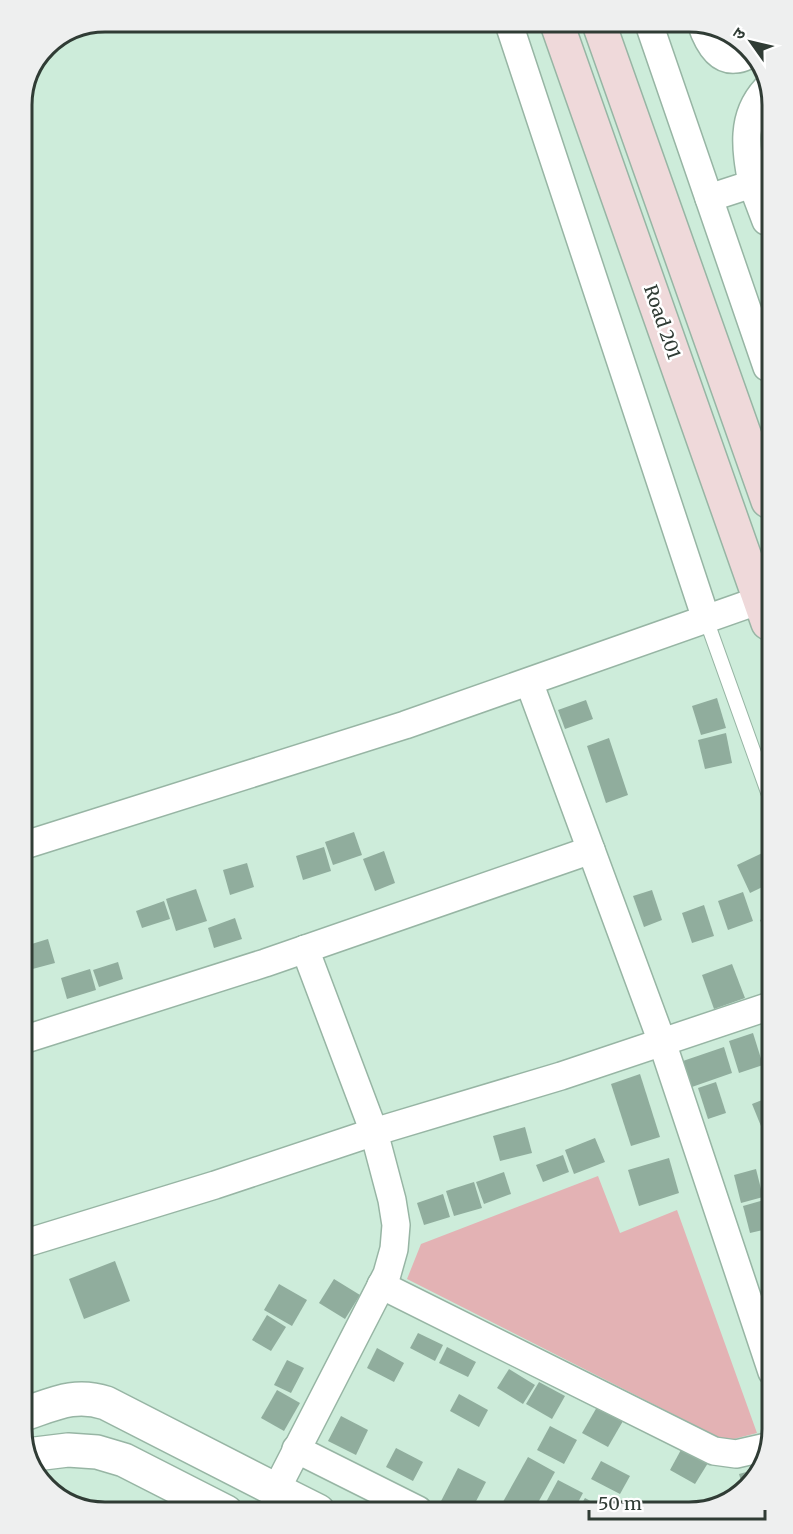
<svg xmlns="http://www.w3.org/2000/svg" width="793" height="1534" viewBox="0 0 793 1534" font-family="Merriweather,'Noto Sans Devanagari',serif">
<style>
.green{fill:#e3b2b4}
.building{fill:#90ad9d}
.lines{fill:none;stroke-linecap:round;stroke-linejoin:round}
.service-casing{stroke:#97b5a4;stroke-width:16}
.minor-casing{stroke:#97b5a4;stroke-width:30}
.tertiary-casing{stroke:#97b5a4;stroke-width:36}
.secondary-casing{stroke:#97b5a4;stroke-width:36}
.service{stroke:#fff;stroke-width:14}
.minor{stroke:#fff;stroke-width:27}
.tertiary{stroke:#fff;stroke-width:33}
.secondary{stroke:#efd9da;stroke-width:33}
.labels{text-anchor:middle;stroke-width:5;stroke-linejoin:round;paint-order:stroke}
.street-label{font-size:18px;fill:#303c35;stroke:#fff}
.rim{fill:none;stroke:#303c35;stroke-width:3}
</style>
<rect width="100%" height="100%" fill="#cdecda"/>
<path class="green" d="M 598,1176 L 620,1233 L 677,1210 L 757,1433 L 726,1441 L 407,1279 L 421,1244 Z"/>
<g class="building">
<path d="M 718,29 L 735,35 L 736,37 L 722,42 Z"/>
<path d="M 766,108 L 766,159 L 765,159 L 759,136 Z"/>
<path d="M 717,698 L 726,728 L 701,735 L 692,706 Z"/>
<path d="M 586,700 L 593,719 L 565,729 L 558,710 Z"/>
<path d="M 726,733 L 732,763 L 705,769 L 698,740 Z"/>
<path d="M 609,738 L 628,795 L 606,803 L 587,746 Z"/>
<path d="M 354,832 L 362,855 L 333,865 L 325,842 Z"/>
<path d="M 324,847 L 331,871 L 303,880 L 296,856 Z"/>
<path d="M 769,850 L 769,884 L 750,893 L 737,865 Z"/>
<path d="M 384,851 L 395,883 L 375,891 L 363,859 Z"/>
<path d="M 247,863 L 254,887 L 230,895 L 223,870 Z"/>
<path d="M 196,889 L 207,921 L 176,931 L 166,899 Z"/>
<path d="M 652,890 L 662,920 L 644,927 L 633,896 Z"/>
<path d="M 743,892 L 753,921 L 728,930 L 718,901 Z"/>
<path d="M 164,901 L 170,919 L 142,928 L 136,911 Z"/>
<path d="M 704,905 L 714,936 L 692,943 L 682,913 Z"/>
<path d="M 770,916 L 770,945 L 760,920 Z"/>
<path d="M 235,918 L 242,939 L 214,948 L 208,928 Z"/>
<path d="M 48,939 L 55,963 L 25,971 L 25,946 Z"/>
<path d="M 118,962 L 123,979 L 99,987 L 93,970 Z"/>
<path d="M 732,964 L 745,998 L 714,1009 L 702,975 Z"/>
<path d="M 90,969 L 96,990 L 67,999 L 61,978 Z"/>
<path d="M 753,1033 L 763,1065 L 739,1073 L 729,1041 Z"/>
<path d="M 724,1047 L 732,1073 L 689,1088 L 680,1062 Z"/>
<path d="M 640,1074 L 660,1137 L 631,1146 L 611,1084 Z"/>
<path d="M 716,1082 L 726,1113 L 708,1119 L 698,1088 Z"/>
<path d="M 770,1097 L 771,1128 L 763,1131 L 752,1104 Z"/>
<path d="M 525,1127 L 532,1153 L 500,1161 L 493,1136 Z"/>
<path d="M 595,1138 L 605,1162 L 574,1174 L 565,1150 Z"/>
<path d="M 563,1155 L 569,1172 L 543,1182 L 536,1165 Z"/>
<path d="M 669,1158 L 679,1193 L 639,1206 L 628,1170 Z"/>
<path d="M 756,1169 L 763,1197 L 741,1203 L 734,1175 Z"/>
<path d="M 504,1172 L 511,1194 L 484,1204 L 476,1182 Z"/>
<path d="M 474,1182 L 482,1208 L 454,1216 L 446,1191 Z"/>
<path d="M 443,1194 L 450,1217 L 424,1225 L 417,1203 Z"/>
<path d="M 771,1198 L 771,1228 L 750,1233 L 743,1206 Z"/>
<path d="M 115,1261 L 130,1301 L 84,1319 L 69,1279 Z"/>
<path d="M 334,1279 L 360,1295 L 345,1319 L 319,1303 Z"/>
<path d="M 279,1284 L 307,1300 L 292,1326 L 264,1310 Z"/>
<path d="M 267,1315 L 286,1327 L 271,1351 L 252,1340 Z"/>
<path d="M 418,1333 L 443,1345 L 435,1361 L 410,1348 Z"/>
<path d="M 447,1347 L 476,1362 L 468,1377 L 439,1363 Z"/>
<path d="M 377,1348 L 404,1363 L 394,1382 L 367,1368 Z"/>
<path d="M 287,1360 L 304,1368 L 291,1393 L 274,1385 Z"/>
<path d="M 509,1369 L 535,1385 L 523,1404 L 497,1388 Z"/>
<path d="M 539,1382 L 565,1396 L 552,1419 L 526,1404 Z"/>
<path d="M 277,1390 L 300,1403 L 284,1431 L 261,1418 Z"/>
<path d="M 459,1394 L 488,1410 L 479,1427 L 450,1411 Z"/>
<path d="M 597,1407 L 623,1421 L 608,1447 L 582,1433 Z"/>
<path d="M 341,1416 L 368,1430 L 356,1455 L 328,1441 Z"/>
<path d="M 550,1426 L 577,1440 L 564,1464 L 537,1450 Z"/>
<path d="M 396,1448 L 423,1462 L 413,1481 L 386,1467 Z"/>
<path d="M 682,1448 L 708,1463 L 695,1484 L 670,1470 Z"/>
<path d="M 528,1457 L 555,1472 L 535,1508 L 499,1509 Z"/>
<path d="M 601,1461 L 630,1476 L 620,1494 L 591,1479 Z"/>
<path d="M 458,1468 L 486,1482 L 472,1509 L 442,1509 L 438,1507 Z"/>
<path d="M 761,1468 L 758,1476 L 743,1488 L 739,1474 Z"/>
<path d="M 558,1480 L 583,1493 L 575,1508 L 549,1508 L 544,1506 Z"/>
<path d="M 585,1498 L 603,1508 L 579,1508 Z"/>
</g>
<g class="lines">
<g class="service-casing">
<path id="service" d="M 706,619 L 769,795"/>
</g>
<g class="minor-casing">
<g id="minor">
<path d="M 508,21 L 706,619"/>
<path d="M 648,21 L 767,367"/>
<path d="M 701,23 C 706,38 716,62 737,59 C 741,59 746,56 751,54"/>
<path d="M 752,184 L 766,221"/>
<path d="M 709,198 L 752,184 C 746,150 740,117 766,89"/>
<path d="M 529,682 L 662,1042 L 772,1372"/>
<path d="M 25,845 L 405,725 L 760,600"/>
<path d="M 26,1039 L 265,963 L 591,850"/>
<path d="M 26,1243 L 215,1185 L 374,1132 L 561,1076 L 770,1006"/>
<path d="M 381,1285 L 714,1451 L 736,1454 L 767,1447"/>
<path d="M 296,1449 L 418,1510"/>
<path d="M 276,1490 L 387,1274 L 394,1249 L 396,1225 L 392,1200 L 374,1132 L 305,949"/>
</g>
</g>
<g class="tertiary-casing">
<g id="tertiary">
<path d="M 27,1413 C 56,1403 76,1393 106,1403 L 276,1490 L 318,1511"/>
<path d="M 27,1455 L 68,1450 L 97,1452 L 124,1460 L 226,1512"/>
</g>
</g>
<g class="secondary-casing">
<g id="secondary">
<path d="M 556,21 L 768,623"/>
<path d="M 598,21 L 768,501"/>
</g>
</g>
<use href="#service" class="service"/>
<use href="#minor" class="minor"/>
<use href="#tertiary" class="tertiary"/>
<use href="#secondary" class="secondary"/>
</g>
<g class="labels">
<g class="street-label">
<text transform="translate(662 322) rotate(71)" y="6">Road 201</text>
</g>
</g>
<path d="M0 0H793V1534H0ZM105 32H689A73 73 0 0 1 762 105V1429A73 73 0 0 1 689 1502H105A73 73 0 0 1 32 1429V105A73 73 0 0 1 105 32Z" fill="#eeefef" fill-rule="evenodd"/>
<path class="rim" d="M105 32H689A73 73 0 0 1 762 105V1429A73 73 0 0 1 689 1502H105A73 73 0 0 1 32 1429V105A73 73 0 0 1 105 32Z"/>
<g transform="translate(751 42) rotate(304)" stroke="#ffffff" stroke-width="4.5" paint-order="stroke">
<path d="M0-4.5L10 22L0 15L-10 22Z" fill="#303c35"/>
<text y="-9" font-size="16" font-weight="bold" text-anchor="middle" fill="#303c35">उ</text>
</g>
<path d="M589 1510v9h176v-9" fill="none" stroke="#303c35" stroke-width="3"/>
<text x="598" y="1510" font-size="18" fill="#303c35" stroke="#ffffff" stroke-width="4.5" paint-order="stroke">50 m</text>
</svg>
